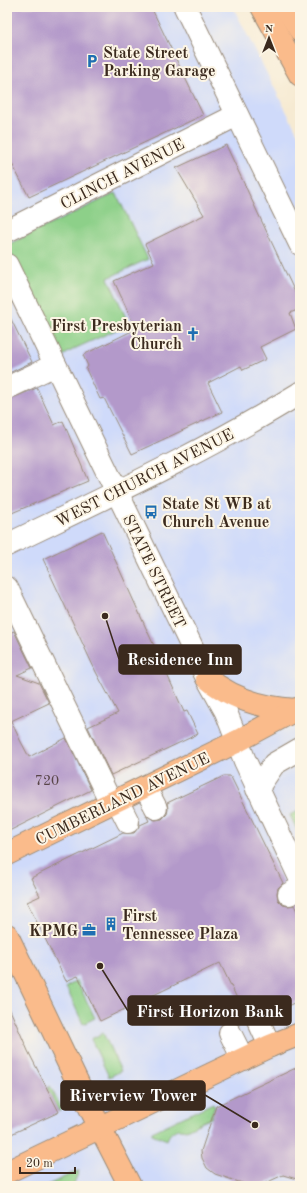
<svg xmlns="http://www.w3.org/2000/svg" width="307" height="1193" viewBox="0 0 307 1193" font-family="'Old Standard TT',serif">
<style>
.built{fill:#cfdafa}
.green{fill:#8dd089;stroke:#647d54}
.building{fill:#b399ca}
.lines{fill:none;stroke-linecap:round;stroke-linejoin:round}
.minor-casing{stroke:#988a78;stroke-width:24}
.major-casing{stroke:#988a78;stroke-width:24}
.highway-casing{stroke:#988a78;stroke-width:24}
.minor{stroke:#fff;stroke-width:22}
.major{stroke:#fabb8b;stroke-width:22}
.highway{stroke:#fabb8b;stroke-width:22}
.labels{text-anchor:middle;stroke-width:4;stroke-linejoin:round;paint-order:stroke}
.number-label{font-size:14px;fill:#594649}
.poi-label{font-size:16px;font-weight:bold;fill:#3b2a1e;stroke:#fcf5e5;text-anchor:start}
.street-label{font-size:16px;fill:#3b2a1e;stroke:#fcf5e5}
.leader{fill:none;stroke:#3b2a1e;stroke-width:1.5}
.callout-dot{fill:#3b2a1e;stroke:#fcf5e5;stroke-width:1.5}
.callout{fill:#3b2a1e;stroke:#3b2a1e;stroke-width:1.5}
.callout-label{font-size:17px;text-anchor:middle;font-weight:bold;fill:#fff}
</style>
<rect width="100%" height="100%" fill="#fcf5e5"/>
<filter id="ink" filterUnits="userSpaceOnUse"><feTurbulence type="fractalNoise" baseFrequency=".025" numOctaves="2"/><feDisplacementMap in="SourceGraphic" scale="8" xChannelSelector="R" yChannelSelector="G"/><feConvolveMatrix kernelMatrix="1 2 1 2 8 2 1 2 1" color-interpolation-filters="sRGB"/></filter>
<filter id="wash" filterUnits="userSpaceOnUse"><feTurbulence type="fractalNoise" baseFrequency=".012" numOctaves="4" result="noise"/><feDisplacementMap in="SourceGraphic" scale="16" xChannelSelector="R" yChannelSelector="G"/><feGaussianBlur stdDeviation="0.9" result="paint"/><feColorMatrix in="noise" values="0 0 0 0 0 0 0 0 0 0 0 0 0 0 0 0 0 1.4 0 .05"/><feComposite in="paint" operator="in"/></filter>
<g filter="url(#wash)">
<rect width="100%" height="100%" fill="#f6ead2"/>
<path class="built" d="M 7,7 L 233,7 L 300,138 L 300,1186 L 7,1186 Z"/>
<g class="green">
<path d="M 116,193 L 148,259 L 108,278 L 129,324 L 76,348 L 61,357 L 7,245 Z"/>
<path d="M 300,810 L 300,836 L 290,815 Z"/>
<path d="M 77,981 L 95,1018 L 83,1024 L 66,987 Z"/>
<path d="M 103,1033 L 121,1071 L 109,1077 L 91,1039 Z"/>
<path d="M 50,1086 L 62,1110 L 59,1112 L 47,1088 Z"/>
<path d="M 213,1103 L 215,1106 L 211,1118 L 186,1130 C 178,1127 170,1131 167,1140 L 152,1134 L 152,1132 Z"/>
<path d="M 79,1171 L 73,1186 L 46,1186 L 75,1172 Z"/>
</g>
<g id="blocks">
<g class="building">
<path d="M 7,7 L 151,7 L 203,115 L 29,197 L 7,154 Z"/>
<path d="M 226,145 L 300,303 L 300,309 L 290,313 L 296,329 L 260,347 L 266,359 L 243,370 L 241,366 L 208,383 L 222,412 L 132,454 L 104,398 L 100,399 L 86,369 L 88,366 L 83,355 L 136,329 L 114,281 L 154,263 L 145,244 L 204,215 L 176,168 Z"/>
<path d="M 7,311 L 32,362 L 7,374 Z"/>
<path d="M 37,388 L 54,425 L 63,421 L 88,481 L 7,515 L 7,400 Z"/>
<path d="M 102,531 L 184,712 L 187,711 L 198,734 L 111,775 L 88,727 L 118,713 L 96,672 L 43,559 Z"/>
<path d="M 14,631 L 32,668 L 17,675 L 39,683 L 49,703 L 11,721 L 20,740 L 29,757 L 66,738 L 91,790 L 7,832 L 7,634 Z"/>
<path d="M 224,776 L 230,776 L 232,779 L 283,883 L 278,888 L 277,893 L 278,900 L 283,905 L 288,906 L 294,905 L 300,917 L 300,1000 L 269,1015 L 265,1010 L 260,1008 L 253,1009 L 248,1012 L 246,1017 L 220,963 L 100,1021 L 78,976 L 66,981 L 27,902 L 40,896 L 31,878 L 123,833 L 134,833 L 140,825 L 149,821 L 146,815 L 155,820 L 162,819 L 167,814 L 168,809 L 167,803 Z"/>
<path d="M 7,1003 L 28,1051 L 59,1112 L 7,1136 Z"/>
<path d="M 300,1066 L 300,1180 L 283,1175 L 259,1186 L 251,1186 L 215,1174 L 207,1168 L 202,1158 L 201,1151 L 216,1106 Z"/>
</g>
</g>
</g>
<g filter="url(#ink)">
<use href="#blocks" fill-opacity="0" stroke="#988a78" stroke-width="1"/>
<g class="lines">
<g class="minor-casing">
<g id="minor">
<path d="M 185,7 L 300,244"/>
<path d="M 7,231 L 237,115"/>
<path d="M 7,265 L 207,678 L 226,712 L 245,761 L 300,878"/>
<path d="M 7,388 L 55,365"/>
<path d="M 7,545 C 106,497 206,451 300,393"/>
<path d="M 7,588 L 111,803"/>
<path d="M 145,787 L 156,808"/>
<path d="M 257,789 L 274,764 L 300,749"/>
<path d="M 117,800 L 128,822"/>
<path d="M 289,894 L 300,888"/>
<path d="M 258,1020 L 270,1046"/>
<path d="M 230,1033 L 243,1059"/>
</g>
</g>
<g class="major-casing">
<g id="major">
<path d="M 7,854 L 236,742"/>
<path d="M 7,935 L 88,1104 L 130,1186"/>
<path d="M 7,1172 L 270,1046 L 300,1034"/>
</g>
</g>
<g class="highway-casing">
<g id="highway">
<path d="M 262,7 L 300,75"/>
<path d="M 286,7 L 300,30"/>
<path d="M 207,678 C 232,699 263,708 296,710"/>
<path d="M 236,742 L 297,709"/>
</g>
</g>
<use href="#minor" class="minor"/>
<use href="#major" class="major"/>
<use href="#highway" class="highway"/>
</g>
</g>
<defs>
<g id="parking-bare" transform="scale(1.08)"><path d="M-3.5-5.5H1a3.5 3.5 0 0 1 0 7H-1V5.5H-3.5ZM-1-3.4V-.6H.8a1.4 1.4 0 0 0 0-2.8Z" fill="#1f6fb2" stroke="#fcf5e5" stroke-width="2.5" paint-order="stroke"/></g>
<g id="church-bare" transform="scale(1.08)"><path d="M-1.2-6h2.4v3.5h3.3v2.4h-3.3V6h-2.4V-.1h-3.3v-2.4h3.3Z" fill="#1f6fb2" stroke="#fcf5e5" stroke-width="2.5" paint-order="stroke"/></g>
<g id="bus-bare" transform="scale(1.08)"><path d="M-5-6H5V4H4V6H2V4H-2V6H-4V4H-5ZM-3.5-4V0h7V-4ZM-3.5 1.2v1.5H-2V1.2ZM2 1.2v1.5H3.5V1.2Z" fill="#1f6fb2" stroke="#fcf5e5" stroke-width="2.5" paint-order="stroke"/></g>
<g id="building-bare" transform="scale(1.08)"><path d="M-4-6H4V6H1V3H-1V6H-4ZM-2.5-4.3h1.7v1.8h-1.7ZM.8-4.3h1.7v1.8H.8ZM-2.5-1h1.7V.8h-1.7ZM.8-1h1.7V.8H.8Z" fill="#1f6fb2" stroke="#fcf5e5" stroke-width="2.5" paint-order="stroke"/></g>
<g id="office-bare" transform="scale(1.08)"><path d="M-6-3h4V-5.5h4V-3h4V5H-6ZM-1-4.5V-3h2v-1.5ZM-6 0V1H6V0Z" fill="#1f6fb2" stroke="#fcf5e5" stroke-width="2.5" paint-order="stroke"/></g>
</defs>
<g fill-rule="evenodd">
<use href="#parking-bare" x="92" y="61"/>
<use href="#church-bare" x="193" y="334"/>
<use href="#bus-bare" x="151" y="512"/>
<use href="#building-bare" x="111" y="924"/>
<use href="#office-bare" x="89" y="930"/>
</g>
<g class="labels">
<g class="number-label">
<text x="47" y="785">720</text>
</g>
<g class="poi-label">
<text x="103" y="58">State Street<tspan x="103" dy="18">Parking Garage</tspan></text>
<text x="182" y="331" text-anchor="end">First Presbyterian<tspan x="182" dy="18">Church</tspan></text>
<text x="162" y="509">State St WB at<tspan x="162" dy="18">Church Avenue</tspan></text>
<text x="122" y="921">First<tspan x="122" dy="18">Tennessee Plaza</tspan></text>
<text x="78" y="936" text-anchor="end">KPMG</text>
</g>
<g class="street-label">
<text transform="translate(122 173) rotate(-27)" y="6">CLINCH AVENUE</text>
<text transform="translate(144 477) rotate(-27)" y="6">WEST CHURCH AVENUE</text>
<text transform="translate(155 571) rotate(64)" y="6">STATE STREET</text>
<text transform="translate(122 798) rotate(-26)" y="6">CUMBERLAND AVENUE</text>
</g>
</g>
<path class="leader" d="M105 616L119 659M100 966L128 1011M255 1125L205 1095"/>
<g class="callout-dot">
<circle cx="105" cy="616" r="4"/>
<circle cx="100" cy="966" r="4"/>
<circle cx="255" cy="1125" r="4"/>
</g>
<g class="callout">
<rect x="119" y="645" width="122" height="29" rx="4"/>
<rect x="128" y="996" width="163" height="29" rx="4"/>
<rect x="61" y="1081" width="144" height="29" rx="4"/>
</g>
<g class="callout-label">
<text x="180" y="665">Residence Inn</text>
<text x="210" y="1017">First Horizon Bank</text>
<text x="133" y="1101">Riverview Tower</text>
</g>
<rect width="307" height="1193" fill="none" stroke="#fcf5e5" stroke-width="24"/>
<g transform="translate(269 38)" stroke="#fcf5e5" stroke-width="3" paint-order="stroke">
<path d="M0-3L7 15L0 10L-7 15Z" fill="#3b2a1e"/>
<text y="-6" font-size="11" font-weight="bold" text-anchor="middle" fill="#3b2a1e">N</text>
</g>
<path d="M20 1167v6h55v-6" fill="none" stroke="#3b2a1e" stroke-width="2"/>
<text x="26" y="1167" font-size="12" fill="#3b2a1e" stroke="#fcf5e5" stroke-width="3" paint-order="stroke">20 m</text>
</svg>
